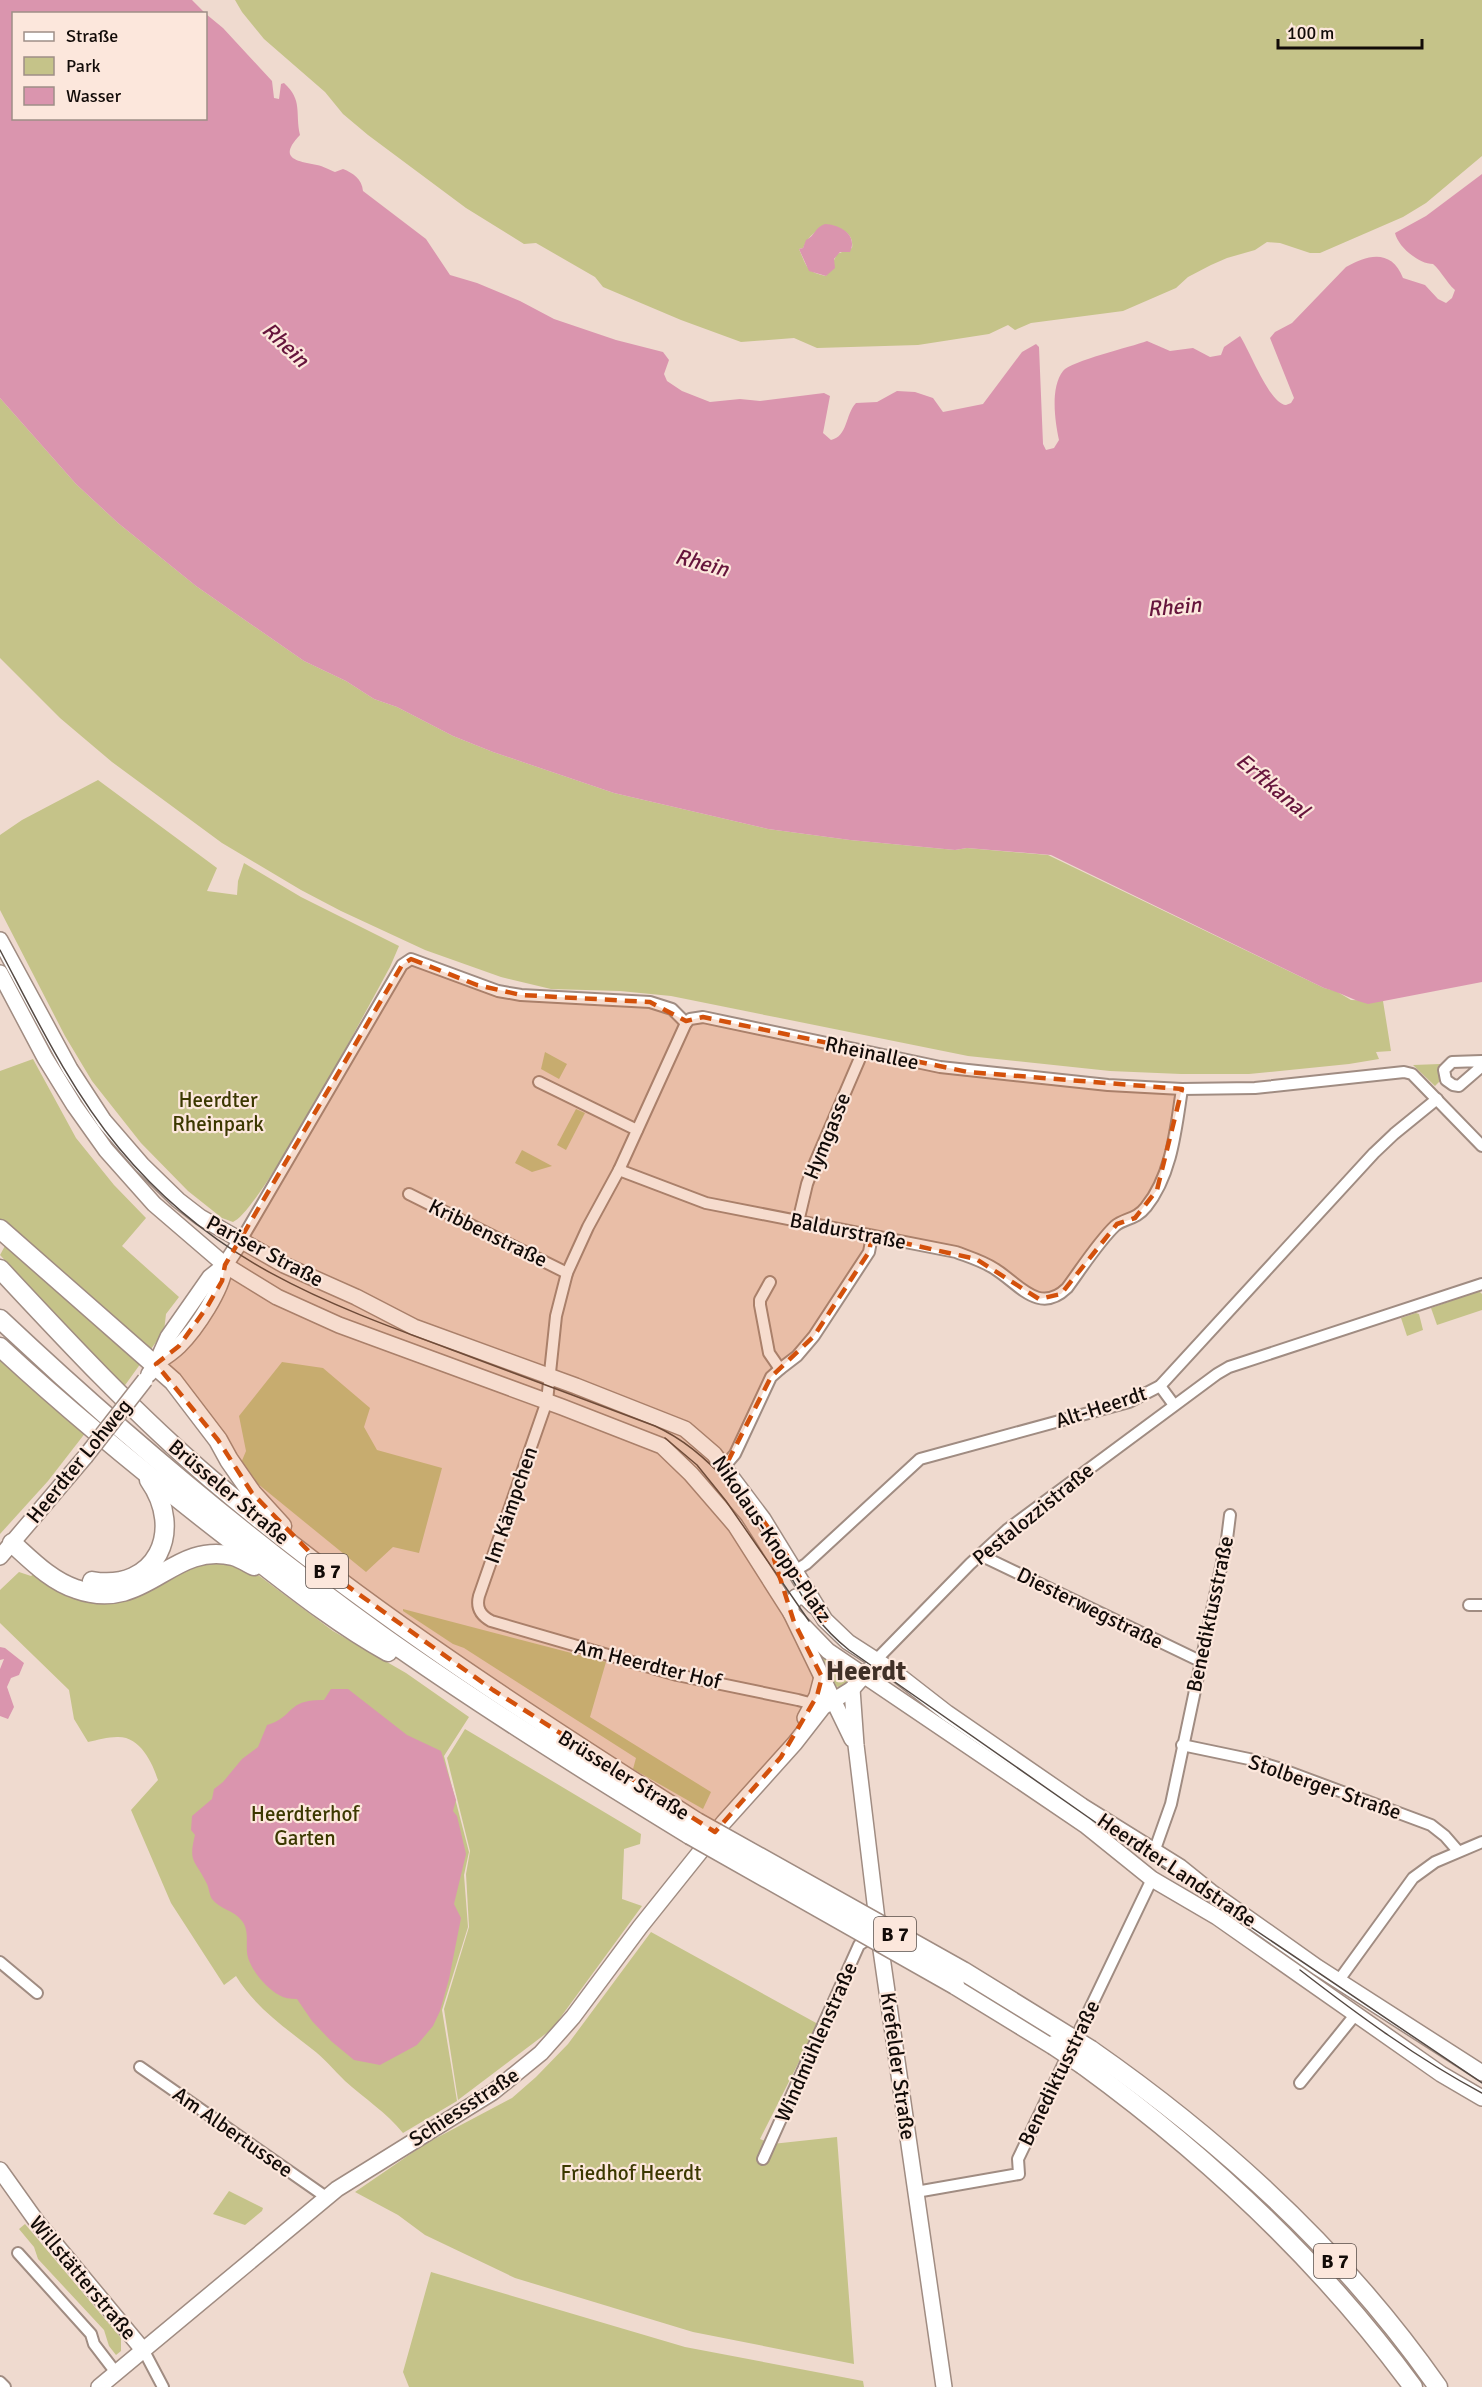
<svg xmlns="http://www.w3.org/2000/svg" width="1482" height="2387" viewBox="0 0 1482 2387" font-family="Signika,sans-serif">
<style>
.green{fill:#c5c389;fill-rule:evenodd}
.water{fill:#da95ae}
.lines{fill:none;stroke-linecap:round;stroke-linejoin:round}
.street-casing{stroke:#a08c82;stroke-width:14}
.secondary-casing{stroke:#a08c82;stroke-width:18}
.highway-casing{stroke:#a08c82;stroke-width:21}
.street{stroke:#fff;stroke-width:10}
.secondary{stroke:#fff;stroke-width:15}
.highway{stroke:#fff;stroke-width:18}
.tram{stroke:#554a44;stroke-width:1.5}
.secondary-bridge-casing{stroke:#a08c82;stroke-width:18;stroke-linecap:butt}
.highway-bridge-casing{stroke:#a08c82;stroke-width:21;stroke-linecap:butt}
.secondary-bridge{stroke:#fff;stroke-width:15}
.highway-bridge{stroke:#fff;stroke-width:18}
.marked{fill:#d3510c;fill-opacity:0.2;stroke:#d3510c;stroke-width:4.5;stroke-dasharray:12 8;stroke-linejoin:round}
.labels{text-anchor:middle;stroke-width:4.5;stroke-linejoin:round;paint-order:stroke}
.shield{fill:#fce7dc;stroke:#584d48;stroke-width:1.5}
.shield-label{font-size:20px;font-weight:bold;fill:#120b08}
.street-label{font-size:21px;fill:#120b08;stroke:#fce7dc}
.park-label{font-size:21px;fill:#3b3800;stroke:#fce7dc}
.water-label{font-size:22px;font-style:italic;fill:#66153c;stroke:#fce7dc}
.district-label{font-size:27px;font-weight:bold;fill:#403027;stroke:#fce7dc}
</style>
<rect width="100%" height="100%" fill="#efdacf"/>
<g class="green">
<path d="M 235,0 L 1482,0 L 1482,156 L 1426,203 L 1403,217 L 1320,253 L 1310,253 L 1280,243 L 1267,242 L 1255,250 L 1227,258 L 1211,265 L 1188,277 L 1176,288 L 1123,311 L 1031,323 L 1015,330 L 1008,325 L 989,334 L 918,345 L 817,348 L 794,338 L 741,342 L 681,320 L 603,287 L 595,277 L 536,243 L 524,244 L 466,208 L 368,135 L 343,114 L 325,92 L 264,39 L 242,12 ZM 831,225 C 843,230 854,233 852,248 L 837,254 L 826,276 C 806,272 807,267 799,249 L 803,248 C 809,235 817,229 831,225 Z"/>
<path d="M 0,398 L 76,484 L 118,523 L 196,586 L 304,661 L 346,681 L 374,699 L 397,707 L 453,736 L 493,752 L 614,793 L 768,829 L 850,840 L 955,850 L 967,848 L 1048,855 L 1324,988 L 1336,991 L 1351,1000 L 1383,1001 L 1391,1051 L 1376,1052 L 1379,1059 L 1349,1064 L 1249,1074 L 1181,1074 L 1110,1071 L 968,1056 L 671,996 L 620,991 L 551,989 L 501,977 L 425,950 L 341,911 L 301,890 L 222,843 L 112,762 L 60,718 L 0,658 Z"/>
<path d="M 98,780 L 217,868 L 207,891 L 237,895 L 238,881 L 244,863 L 301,897 L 399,946 L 390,967 C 369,1005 260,1212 233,1222 L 222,1218 L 188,1191 L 141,1143 L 92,1081 L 65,1036 L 0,910 L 0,835 L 22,820 Z"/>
<path d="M 545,1052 L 567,1064 L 559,1079 L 541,1069 Z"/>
<path d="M 33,1059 L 76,1138 L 114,1185 L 146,1218 L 122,1246 L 179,1297 L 166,1314 L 164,1331 L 123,1388 L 0,1255 L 12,1233 L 0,1222 L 0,1071 Z"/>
<path d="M 1440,1064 L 1440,1081 L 1435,1086 L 1413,1065 Z"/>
<path d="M 576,1109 L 585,1113 L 566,1150 L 557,1145 Z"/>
<path d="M 522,1150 L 552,1166 L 532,1172 L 515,1163 Z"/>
<path d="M 1479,1291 L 1482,1294 L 1482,1310 L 1437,1325 L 1431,1308 Z"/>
<path d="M 1416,1313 L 1419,1314 L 1423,1330 L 1407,1336 L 1401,1318 Z"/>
<path d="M 0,1354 L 86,1432 L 48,1481 L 0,1534 Z"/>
<path d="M 282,1362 L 323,1368 L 370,1408 L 364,1427 L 377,1450 L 442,1468 L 419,1553 L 393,1547 L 366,1572 L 242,1471 L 241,1463 L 246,1451 L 239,1416 Z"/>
<path d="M 207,1562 L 227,1563 L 254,1572 L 333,1631 L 406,1673 L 469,1717 L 444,1756 L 469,1852 L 464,1875 L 468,1927 L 442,2010 L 457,2101 L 403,2133 C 386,2112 365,2099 345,2081 C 334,2070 324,2058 312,2049 C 283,2026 255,2007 236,1976 L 224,1985 L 171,1903 L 131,1810 L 158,1780 C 152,1762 140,1736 117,1737 C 108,1737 97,1740 88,1742 L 74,1719 L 69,1690 L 0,1623 L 0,1590 L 19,1572 L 31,1576 L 35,1573 L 50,1584 L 173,1574 Z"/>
<path d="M 403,1609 L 606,1662 L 590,1717 L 711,1792 L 703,1809 L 633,1769 L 636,1758 L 464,1648 L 453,1644 L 403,1611 Z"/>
<path d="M 811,1641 L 856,1674 L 843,1688 L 834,1686 Z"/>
<path d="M 465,1729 L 641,1834 L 640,1844 L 624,1849 L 622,1899 L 642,1906 L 552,2029 L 458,2100 L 444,2009 L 469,1927 L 466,1874 L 470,1851 L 447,1758 Z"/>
<path d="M 651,1932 L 818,2024 L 760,2139 L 772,2144 L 837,2137 L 854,2364 L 693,2332 L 515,2278 L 425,2235 L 398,2215 L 355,2192 L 425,2144 L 512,2098 L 536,2077 L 568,2044 Z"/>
<path d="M 229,2191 L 263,2208 L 262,2211 L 245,2225 L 213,2214 Z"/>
<path d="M 25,2224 L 121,2338 L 121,2351 L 116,2355 L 109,2346 L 104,2330 L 38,2259 L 34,2247 L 19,2229 Z"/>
<path d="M 431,2272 L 685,2347 L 863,2381 L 864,2387 L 409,2387 L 403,2372 Z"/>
</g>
<g class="water">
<path d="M 0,0 L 192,0 L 205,13 L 14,14 L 14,118 L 206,118 L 206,14 L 223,28 L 272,81 L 274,98 L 279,99 L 281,84 L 284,83 C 303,100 295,113 300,135 C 277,159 297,161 317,165 C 323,166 330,170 335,172 L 343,169 C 353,173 362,179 363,191 L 426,239 L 450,275 L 477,283 L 520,301 L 554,319 L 616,340 L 663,352 L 669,360 L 664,374 L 667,381 L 682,391 L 710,402 L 740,399 L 760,401 L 824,393 L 830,396 L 823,433 L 831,440 C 848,436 845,415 856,403 L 877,402 L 897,391 L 915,392 L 933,398 L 943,412 L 983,404 L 1022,352 L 1036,344 L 1039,347 L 1043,444 L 1046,450 L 1054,448 L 1059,440 C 1055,421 1050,388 1063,371 C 1071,361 1131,347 1147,341 L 1170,351 L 1193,348 L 1210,357 L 1221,355 L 1224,347 L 1240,336 C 1250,351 1269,403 1286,405 L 1291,403 L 1294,398 L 1270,338 L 1275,332 L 1292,323 L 1346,267 C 1368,254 1392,249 1403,278 L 1425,285 L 1438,299 L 1446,303 L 1452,298 L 1455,290 C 1446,282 1442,272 1433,264 C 1419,264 1398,247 1395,233 L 1426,216 L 1482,174 L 1482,982 L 1368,1004 C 1352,1000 1340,992 1324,988 L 1051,855 L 967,848 L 955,850 L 850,840 L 768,829 L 614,793 L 493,752 L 453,736 L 397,707 L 374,699 L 346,681 L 304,661 L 196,586 L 118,523 L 76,484 L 0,398 Z"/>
<path d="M 825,224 C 841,225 858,235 850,252 L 840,252 L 834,259 L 835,268 L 826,276 L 809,271 L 799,249 L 803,248 L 806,240 C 815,236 815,227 825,224 Z"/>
<path d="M 0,1647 L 5,1648 L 24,1663 L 19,1675 L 11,1678 L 7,1687 L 14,1707 L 8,1719 L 0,1716 L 0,1669 L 4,1659 L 0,1660 Z"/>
<path d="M 331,1689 L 348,1689 L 407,1735 L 441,1751 L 456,1800 L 453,1811 L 457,1816 L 466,1854 L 454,1904 L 461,1918 L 449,1979 L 440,2011 L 433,2026 L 417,2045 L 380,2065 L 354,2060 L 331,2041 L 312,2021 L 297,1999 C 290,1999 284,1998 279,1995 C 266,1988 248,1967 247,1952 C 246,1941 249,1930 242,1921 C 234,1910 219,1909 212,1899 C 209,1894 209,1887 206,1882 C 195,1859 188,1863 195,1835 L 191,1830 L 192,1816 L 212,1799 L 214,1789 L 223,1782 L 242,1759 L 258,1747 L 267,1725 C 295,1717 286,1699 324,1700 Z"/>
</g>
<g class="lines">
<g class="street-casing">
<g id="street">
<path d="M 686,1023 L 619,1170 L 588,1227 L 567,1273 L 556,1316 L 547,1401 L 479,1596 C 476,1608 480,1615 491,1621 L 677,1675 L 798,1700 L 813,1704 L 816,1710"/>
<path d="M 686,1023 L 690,1019 L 703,1017 L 940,1067 L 1108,1085 L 1182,1089 L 1255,1088 L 1404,1072 L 1412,1074 L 1482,1146"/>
<path d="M 1482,1061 L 1452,1062 L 1444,1070 L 1446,1080 L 1453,1085 L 1459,1086 L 1482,1066"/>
<path d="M 539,1082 L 637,1130"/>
<path d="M 619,1170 L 706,1203 L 956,1252 C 969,1257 983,1261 995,1269 C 1019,1284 1039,1315 1067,1288 C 1081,1269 1099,1241 1115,1226 C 1124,1218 1136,1220 1146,1207 C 1172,1175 1176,1128 1182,1089"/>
<path d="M 409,1194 L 567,1273"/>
<path d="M 798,1222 L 807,1184 L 814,1165 L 863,1051"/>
<path d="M 240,1242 L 402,965 L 411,959 L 498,991 L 521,995 L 650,1002 L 672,1009 L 686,1023"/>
<path d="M 770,1282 L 760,1300 L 760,1305 L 769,1353 L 780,1369"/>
<path d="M 1160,1386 L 1174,1405"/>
<path d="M 724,1467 L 735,1454 L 771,1377 L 780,1369 L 797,1356 L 814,1336 L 869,1252 L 872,1236"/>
<path d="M 980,1555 L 1200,1661"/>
<path d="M 796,1570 L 806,1564 L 920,1459 L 1129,1402 L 1160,1386 L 1374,1153 L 1394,1134 L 1437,1099"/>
<path d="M 1469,1605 L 1482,1605"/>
<path d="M 876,1660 L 970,1564 L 1008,1529 L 1217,1374 L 1229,1367 L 1482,1284"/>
<path d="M 1182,1745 L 1249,1759 L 1278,1768 L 1431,1825 L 1445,1836 L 1458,1851"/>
<path d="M 1154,1852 L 1171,1804 L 1227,1539 L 1230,1515"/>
<path d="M 0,1962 L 37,1993"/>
<path d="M 1339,1980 L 1413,1878 L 1435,1862 L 1482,1842"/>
<path d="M 140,2067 L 326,2197"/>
<path d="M 1300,2083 L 1355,2015"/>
<path d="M 763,2159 L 859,1945 L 868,1939 L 874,1937"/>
<path d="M 916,2192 L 1019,2174 L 1018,2159 L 1152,1879"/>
<path d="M 18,2253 L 91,2334 L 94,2344 L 117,2374"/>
<path d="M 144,2351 L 163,2387"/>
<path d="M 0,2382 L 5,2387"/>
</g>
</g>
<g class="secondary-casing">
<g id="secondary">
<path d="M 0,940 L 70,1069 L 104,1121 L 142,1165 L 178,1200 L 200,1217 L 284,1265 L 356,1297 L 414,1327 L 576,1386 L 685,1429 L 714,1454 L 763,1519 L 825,1620 L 848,1642 L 893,1671 L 947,1713 L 1082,1806 L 1180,1867 L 1211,1892 L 1317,1967 L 1482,2073"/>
<path d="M 0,973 L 45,1058 L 74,1105 L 106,1150 L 154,1204 L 225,1265 L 277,1297 L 339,1325 L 562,1407 L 662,1446 L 691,1474 L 735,1525 L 791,1613 L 828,1651 L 1085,1825 L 1152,1879 L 1217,1917 L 1441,2074 L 1482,2098"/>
<path d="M 156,1363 C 164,1358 172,1353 179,1346 C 196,1329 223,1289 225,1265"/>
<path d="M 149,1374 L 156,1364 L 168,1337 L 210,1277 L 225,1265 L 240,1242"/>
<path d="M 0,1557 L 85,1457"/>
<path d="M 814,1606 L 805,1597 L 796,1597 L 791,1605 L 791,1613 L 852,1739"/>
<path d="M 852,1689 L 856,1745 L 879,1936 L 944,2387"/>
<path d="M 805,1718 L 817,1696 L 822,1677"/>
<path d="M 0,2170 L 37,2222 L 144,2351"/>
<path d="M 99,2387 L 337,2189 L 493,2092 L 541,2053 L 573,2017 L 640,1927 L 724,1822 L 795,1743 L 823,1707 L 852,1689 L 869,1670"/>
</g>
</g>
<g class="highway-casing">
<g id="highway">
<path d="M 0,1229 L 173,1381 L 218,1440 L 229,1460 L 252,1493 L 282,1526"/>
<path d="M 0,1269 C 68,1342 136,1415 212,1480 C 363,1608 530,1716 697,1822"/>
<path d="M 0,1319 C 120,1432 247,1539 381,1635 C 481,1706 585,1771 690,1835"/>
<path d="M 0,1347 C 74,1416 152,1479 232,1541 C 283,1580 332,1621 388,1652"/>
<path d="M 12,1543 C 31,1560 51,1581 76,1589 C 146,1614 170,1541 233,1556 C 240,1558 248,1563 254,1566"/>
<path d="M 92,1581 C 156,1592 185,1531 149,1480"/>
<path d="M 955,1985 L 1053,2045"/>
<path d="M 1091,2050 C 1223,2142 1345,2254 1438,2387"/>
<path d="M 1083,2065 C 1208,2156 1321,2262 1413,2387"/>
</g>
</g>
<use href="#street" class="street"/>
<use href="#secondary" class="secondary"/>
<use href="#highway" class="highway"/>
<g class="tram">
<path d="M 0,950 C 36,1018 70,1089 119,1148 C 213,1262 322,1302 455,1351 C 522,1376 588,1401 655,1426 C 712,1452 750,1507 781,1560 C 803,1597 814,1622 849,1650 L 1095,1822 L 1482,2083"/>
<path d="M 665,1438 L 697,1465 L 726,1501 L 809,1621"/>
<path d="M 1300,1970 C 1357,2014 1418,2059 1482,2093"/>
</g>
<g class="secondary-bridge-casing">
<path id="secondary-bridge" d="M 85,1457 L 145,1380"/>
</g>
<g class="highway-bridge-casing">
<g id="highway-bridge">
<path d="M 697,1822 L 963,1971 L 1091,2050"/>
<path d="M 690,1835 L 955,1985"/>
<path d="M 1053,2045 L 1083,2065"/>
</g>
</g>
<use href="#secondary-bridge" class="secondary-bridge"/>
<use href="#highway-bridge" class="highway-bridge"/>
</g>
<path class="marked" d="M 411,959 L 477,985 L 521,995 L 650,1002 L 686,1021 L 703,1017 L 968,1072 L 1182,1089 L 1157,1190 L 1135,1218 L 1117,1224 L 1061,1294 L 1039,1299 L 976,1259 L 872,1236 L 869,1252 L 814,1336 L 771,1377 L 725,1467 L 782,1547 L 825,1620 L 782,1556 L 774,1559 L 794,1622 L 822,1677 L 817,1696 L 781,1757 L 715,1832 L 493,1690 L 332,1575 L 252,1493 L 218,1440 L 156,1364 L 179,1346 L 207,1307 L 222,1281 L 225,1265 L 402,965 Z"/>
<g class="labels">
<g class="shield">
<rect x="306" y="1554" width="42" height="34" rx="4.5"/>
<rect x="874" y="1917" width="42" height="34" rx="4.5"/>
<rect x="1314" y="2244" width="42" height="34" rx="4.5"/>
</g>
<g class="shield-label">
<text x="327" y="1578">B 7</text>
<text x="895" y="1941">B 7</text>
<text x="1335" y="2268">B 7</text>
</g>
<g class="street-label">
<text transform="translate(872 1053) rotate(12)" y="7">Rheinallee</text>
<text transform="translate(827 1136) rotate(-68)" y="7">Hymgasse</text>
<text transform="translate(848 1231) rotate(11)" y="7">Baldurstraße</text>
<text transform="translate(488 1233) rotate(26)" y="7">Kribbenstraße</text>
<text transform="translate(265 1251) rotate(28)" y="7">Pariser Straße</text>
<text transform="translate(1101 1407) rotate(-18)" y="7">Alt-Heerdt</text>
<text transform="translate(79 1461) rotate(-51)" y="7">Heerdter Lohweg</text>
<text transform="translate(229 1492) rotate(40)" y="7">Brüsseler Straße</text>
<text transform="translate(511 1505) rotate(-71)" y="7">Im Kämpchen</text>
<text transform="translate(1033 1514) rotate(-39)" y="7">Pestalozzistraße</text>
<text transform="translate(772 1539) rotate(56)" y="7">Nikolaus-Knopp-Platz</text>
<text transform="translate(1090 1608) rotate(26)" y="7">Diesterwegstraße</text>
<text transform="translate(1210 1614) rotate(-78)" y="7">Benediktusstraße</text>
<text transform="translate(648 1664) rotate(14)" y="7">Am Heerdter Hof</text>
<text transform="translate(624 1775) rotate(32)" y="7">Brüsseler Straße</text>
<text transform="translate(1325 1787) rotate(19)" y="7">Stolberger Straße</text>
<text transform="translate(1177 1870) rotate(34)" y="7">Heerdter Landstraße</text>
<text transform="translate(816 2042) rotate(-66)" y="7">Windmühlenstraße</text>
<text transform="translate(898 2066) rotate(82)" y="7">Krefelder Straße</text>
<text transform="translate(1059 2073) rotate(-64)" y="7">Benediktusstraße</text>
<text transform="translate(464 2107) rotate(-33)" y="7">Schiessstraße</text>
<text transform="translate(233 2132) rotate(35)" y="7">Am Albertussee</text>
<text transform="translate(83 2278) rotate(50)" y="7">Willstätterstraße</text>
</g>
<g class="park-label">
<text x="218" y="1107">Heerdter<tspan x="218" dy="24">Rheinpark</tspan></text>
<text x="305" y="1821">Heerdterhof<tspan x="305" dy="24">Garten</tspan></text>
<text x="631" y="2180">Friedhof Heerdt</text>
</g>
<g class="water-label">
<text transform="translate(286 344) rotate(43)" y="8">Rhein</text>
<text transform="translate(702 562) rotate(15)" y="8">Rhein</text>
<text transform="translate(1174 606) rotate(-5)" y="8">Rhein</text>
<text transform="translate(1273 785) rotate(40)" y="8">Erftkanal</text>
</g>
<g class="district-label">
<text x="866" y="1680">Heerdt</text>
</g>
</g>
<rect x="12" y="12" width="195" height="108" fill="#fce7dc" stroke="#9e8f87" stroke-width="1.5"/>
<rect x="24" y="32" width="30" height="9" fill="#ffffff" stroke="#9e8f87" stroke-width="1.5"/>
<text x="66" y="42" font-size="18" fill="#120b08">Straße</text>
<rect x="24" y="57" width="30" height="18" fill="#c5c389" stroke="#9e8f87" stroke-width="1.5"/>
<text x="66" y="72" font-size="18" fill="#120b08">Park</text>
<rect x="24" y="87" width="30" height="18" fill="#da95ae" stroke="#9e8f87" stroke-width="1.5"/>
<text x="66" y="102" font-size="18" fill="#120b08">Wasser</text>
<path d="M1278 39v9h144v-9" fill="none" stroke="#120b08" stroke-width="3"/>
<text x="1287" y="39" font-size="18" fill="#120b08" stroke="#fce7dc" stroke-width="4.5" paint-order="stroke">100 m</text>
</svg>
